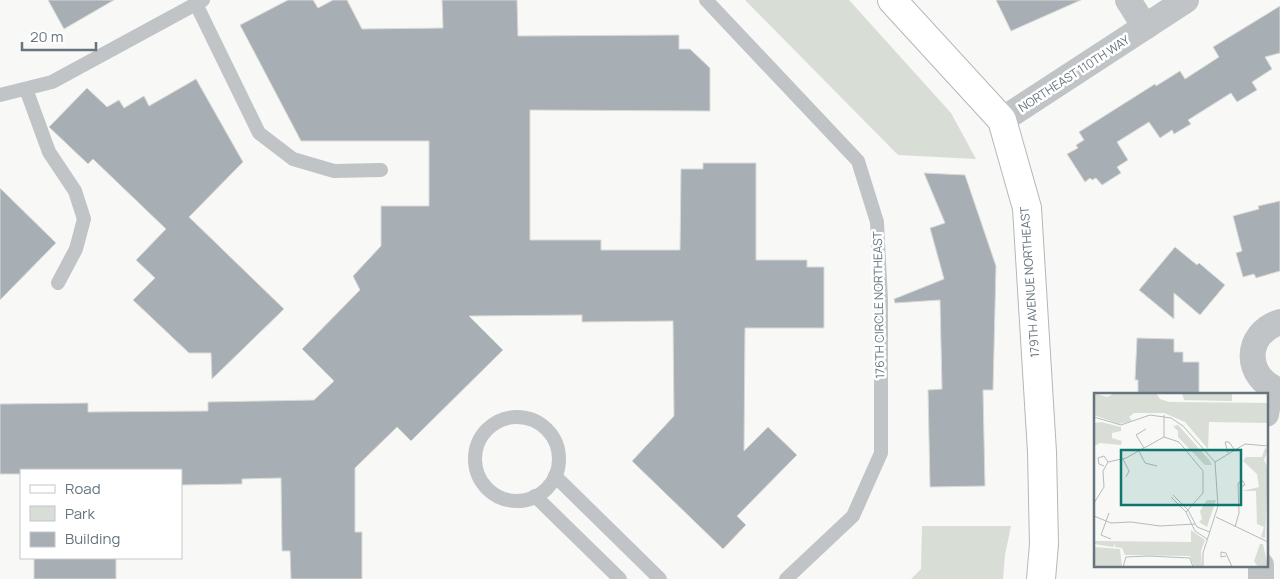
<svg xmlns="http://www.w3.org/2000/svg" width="1280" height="579" viewBox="0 0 1280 579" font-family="Manrope,sans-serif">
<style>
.green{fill:#d8ddd5}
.building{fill:#a8afb4;stroke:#dadad8}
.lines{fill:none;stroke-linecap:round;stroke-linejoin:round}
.secondary-casing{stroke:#b2b8bc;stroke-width:30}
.lane{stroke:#c0c4c7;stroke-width:14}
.street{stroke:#c0c4c7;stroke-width:26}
.secondary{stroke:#fff;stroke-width:28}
.labels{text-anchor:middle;stroke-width:5;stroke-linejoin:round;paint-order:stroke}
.street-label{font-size:12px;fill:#66747e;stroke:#fff}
.inset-road{fill:none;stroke:#b5bbbf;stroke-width:1}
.view{fill:#0f766e;fill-opacity:0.15;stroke:#0f766e;stroke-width:2.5}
.inset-edge{fill:none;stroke:#66747e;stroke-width:2.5}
</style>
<rect width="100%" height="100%" fill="#f8f8f6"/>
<g class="green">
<path d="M 745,0 L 849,0 L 951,113 L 976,159 L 898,155 Z"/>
<path d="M 922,526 L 1011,526 L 1005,555 L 1003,579 L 911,579 L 921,569 Z"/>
</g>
<g class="building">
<path d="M 48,0 L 114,0 L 64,29 Z"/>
<path d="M 288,0 L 313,0 L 318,8 L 333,0 L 347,0 L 362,29 L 443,28 L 442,0 L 517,0 L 518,36 L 679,35 L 679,49 L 690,49 L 710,68 L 710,111 L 530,110 L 530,240 L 601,240 L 601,250 L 680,250 L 681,169 L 703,169 L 703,163 L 756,163 L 756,260 L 807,260 L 807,267 L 824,267 L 824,328 L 745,328 L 744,451 L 768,427 L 797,455 L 737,516 L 746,525 L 723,549 L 632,461 L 674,416 L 673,321 L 582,322 L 582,315 L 469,316 L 503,350 L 411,441 L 397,427 L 355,468 L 355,532 L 362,532 L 362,579 L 291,579 L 290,551 L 282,551 L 281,478 L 242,479 L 242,484 L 181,485 L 181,470 L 21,470 L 21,474 L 0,474 L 0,404 L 88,403 L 88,412 L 208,411 L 208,402 L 314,400 L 334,381 L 302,349 L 360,290 L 353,276 L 381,246 L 381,206 L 429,206 L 429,141 L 301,141 L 240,25 Z"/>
<path d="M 996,0 L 1081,0 L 1011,31 Z"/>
<path d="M 1280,6 L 1280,53 L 1265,57 L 1272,69 L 1252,82 L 1257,90 L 1237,102 L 1231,93 L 1188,120 L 1191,124 L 1174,134 L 1172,130 L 1160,138 L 1149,122 L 1117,142 L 1128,160 L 1117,167 L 1121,173 L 1102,185 L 1096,178 L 1092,180 L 1090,178 L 1085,182 L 1067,154 L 1078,148 L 1076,145 L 1084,140 L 1079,132 L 1155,84 L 1156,86 L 1180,71 L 1185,79 L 1219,57 L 1213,47 Z"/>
<path d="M 196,79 L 243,162 L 189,217 L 284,309 L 212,379 L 211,353 L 189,353 L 133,300 L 155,278 L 136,260 L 166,229 L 93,159 L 88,164 L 49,127 L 87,88 L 107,107 L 119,100 L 124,108 L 144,96 L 149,106 Z"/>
<path d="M 924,173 L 965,175 L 996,266 L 993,390 L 983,390 L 985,486 L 930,487 L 928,390 L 942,389 L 940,300 L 895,303 L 894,299 L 944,279 L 930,228 L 945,223 Z"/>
<path d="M 0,188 L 56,243 L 0,300 Z"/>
<path d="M 1280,201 L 1280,271 L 1256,278 L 1254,274 L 1243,277 L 1236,253 L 1242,251 L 1233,216 L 1259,209 L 1258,206 Z"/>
<path d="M 1175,247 L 1197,265 L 1199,263 L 1225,285 L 1200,315 L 1174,293 L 1174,319 L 1139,290 Z"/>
<path d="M 1137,338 L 1174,339 L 1174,352 L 1183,352 L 1183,362 L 1199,362 L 1199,394 L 1138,394 L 1138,380 L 1135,380 Z"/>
<rect x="34" y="558" width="82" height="21"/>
</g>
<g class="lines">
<g class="secondary-casing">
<path id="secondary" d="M 892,0 L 1002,120 L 1027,208 L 1042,452 L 1044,544 L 1041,579"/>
</g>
<g class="lane">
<path d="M 706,0 L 858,161 L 877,222 L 881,300 L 881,453 L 853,516 L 786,579"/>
<path d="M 196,4 L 259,133 L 293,159 L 334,171 L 381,170"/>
<path d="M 26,89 L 49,152 L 75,191 L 84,219 L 76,249 L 58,283"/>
<path d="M 0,95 L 52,82 L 203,0"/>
<circle cx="517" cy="459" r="42"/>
<path d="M 555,476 L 660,579"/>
<path d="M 535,496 L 620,579"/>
</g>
<g class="street">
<path d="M 1128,0 L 1145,27"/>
<path d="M 1002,120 L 1186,0"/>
<path d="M 1280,322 C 1243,334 1244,378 1280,391"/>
<path d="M 1266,414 L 1271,388"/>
<path d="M 1261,579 L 1261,565"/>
</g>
<use href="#secondary" class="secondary"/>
</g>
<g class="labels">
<g class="street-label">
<text transform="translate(1074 74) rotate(-33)" y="4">NORTHEAST 110TH WAY</text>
<text transform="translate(1030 282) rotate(-94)" y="4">179TH AVENUE NORTHEAST</text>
<text transform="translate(879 305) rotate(-91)" y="4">176TH CIRCLE NORTHEAST</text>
</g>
</g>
<g transform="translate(1094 393)">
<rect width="174" height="174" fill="#f8f8f6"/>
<path d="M 0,0 L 13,4 L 21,0 L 62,0 L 66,6 L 75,9 L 174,10 L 174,30 L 115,29 L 114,56 L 91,29 L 70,20 L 40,20 L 35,24 L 38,27 L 35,29 L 25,31 L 0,22 ZM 88,0 L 138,0 L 138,8 L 90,7 ZM 7,29 L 27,34 L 27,38 L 18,40 L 18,45 L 28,48 L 27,52 L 6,50 L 0,53 L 0,30 ZM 84,32 L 116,68 L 118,72 L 111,72 L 84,44 L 84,38 L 79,33 ZM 171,55 L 174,57 L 170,67 L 174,75 L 171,145 L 167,144 L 170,134 L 163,131 L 162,98 L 148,98 L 165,94 L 163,81 L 149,68 L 152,64 L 168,64 ZM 113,107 L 122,107 L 113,134 L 105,129 L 108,126 L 106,118 ZM 97,137 L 111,147 L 107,158 L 108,174 L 100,174 L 96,163 L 31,162 L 28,155 L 21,154 L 21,151 L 19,154 L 0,151 L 0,139 L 1,148 L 97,149 ZM 166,151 L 169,151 L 174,174 L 164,174 L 160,168 ZM 0,154 L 26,156 L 28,174 L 0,174 Z" fill="#d8ddd5"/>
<path class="inset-road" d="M 0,24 L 27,32 L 56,22 L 77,25 L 89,33 L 121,69 L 124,113 L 109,160 L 109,174M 70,44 L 70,22M 50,55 L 42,42 L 52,36M 45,58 L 51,70 L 63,73M 134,60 L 131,49 L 135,49 L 140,56M 29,66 L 35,78 L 32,84M 121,69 L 151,51 L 174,53M 10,73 L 5,71 L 4,65 L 10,63 L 14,69M 79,102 L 94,117 L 103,134 L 116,139M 77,104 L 92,119 L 101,138 L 113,146M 0,110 L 10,94 L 9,78 L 14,69 L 32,65 L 70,44 L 85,49 L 109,78 L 109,100 L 92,119M 15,120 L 7,142 L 17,146M 0,123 L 17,130 L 37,129 L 66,133 L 101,131M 122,124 L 174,149M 141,134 L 145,120 L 144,90 L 149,88 L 151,92 L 146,94M 132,163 L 127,164 L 127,159 L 132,160 L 138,174M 29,174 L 32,164 L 55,163 L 96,165 L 99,174"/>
<path class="view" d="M 27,57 L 147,57 L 147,112 L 27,112 Z"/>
<rect width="174" height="174" class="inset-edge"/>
</g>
<rect x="20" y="469" width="162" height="90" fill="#ffffff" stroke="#c2c7cb"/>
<rect x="30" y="485" width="25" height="8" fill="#ffffff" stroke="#c2c7cb"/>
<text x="65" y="494" font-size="15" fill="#66747e">Road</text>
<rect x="30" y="506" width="25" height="15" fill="#d8ddd5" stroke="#c2c7cb"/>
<text x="65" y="519" font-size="15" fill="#66747e">Park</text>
<rect x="30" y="532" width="25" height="15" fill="#a8afb4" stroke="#c2c7cb"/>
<text x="65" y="544" font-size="15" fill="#66747e">Building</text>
<path d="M22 42v8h74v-8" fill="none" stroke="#66747e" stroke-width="2.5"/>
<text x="30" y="42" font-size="15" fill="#66747e" stroke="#ffffff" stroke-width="4" paint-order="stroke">20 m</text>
</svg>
